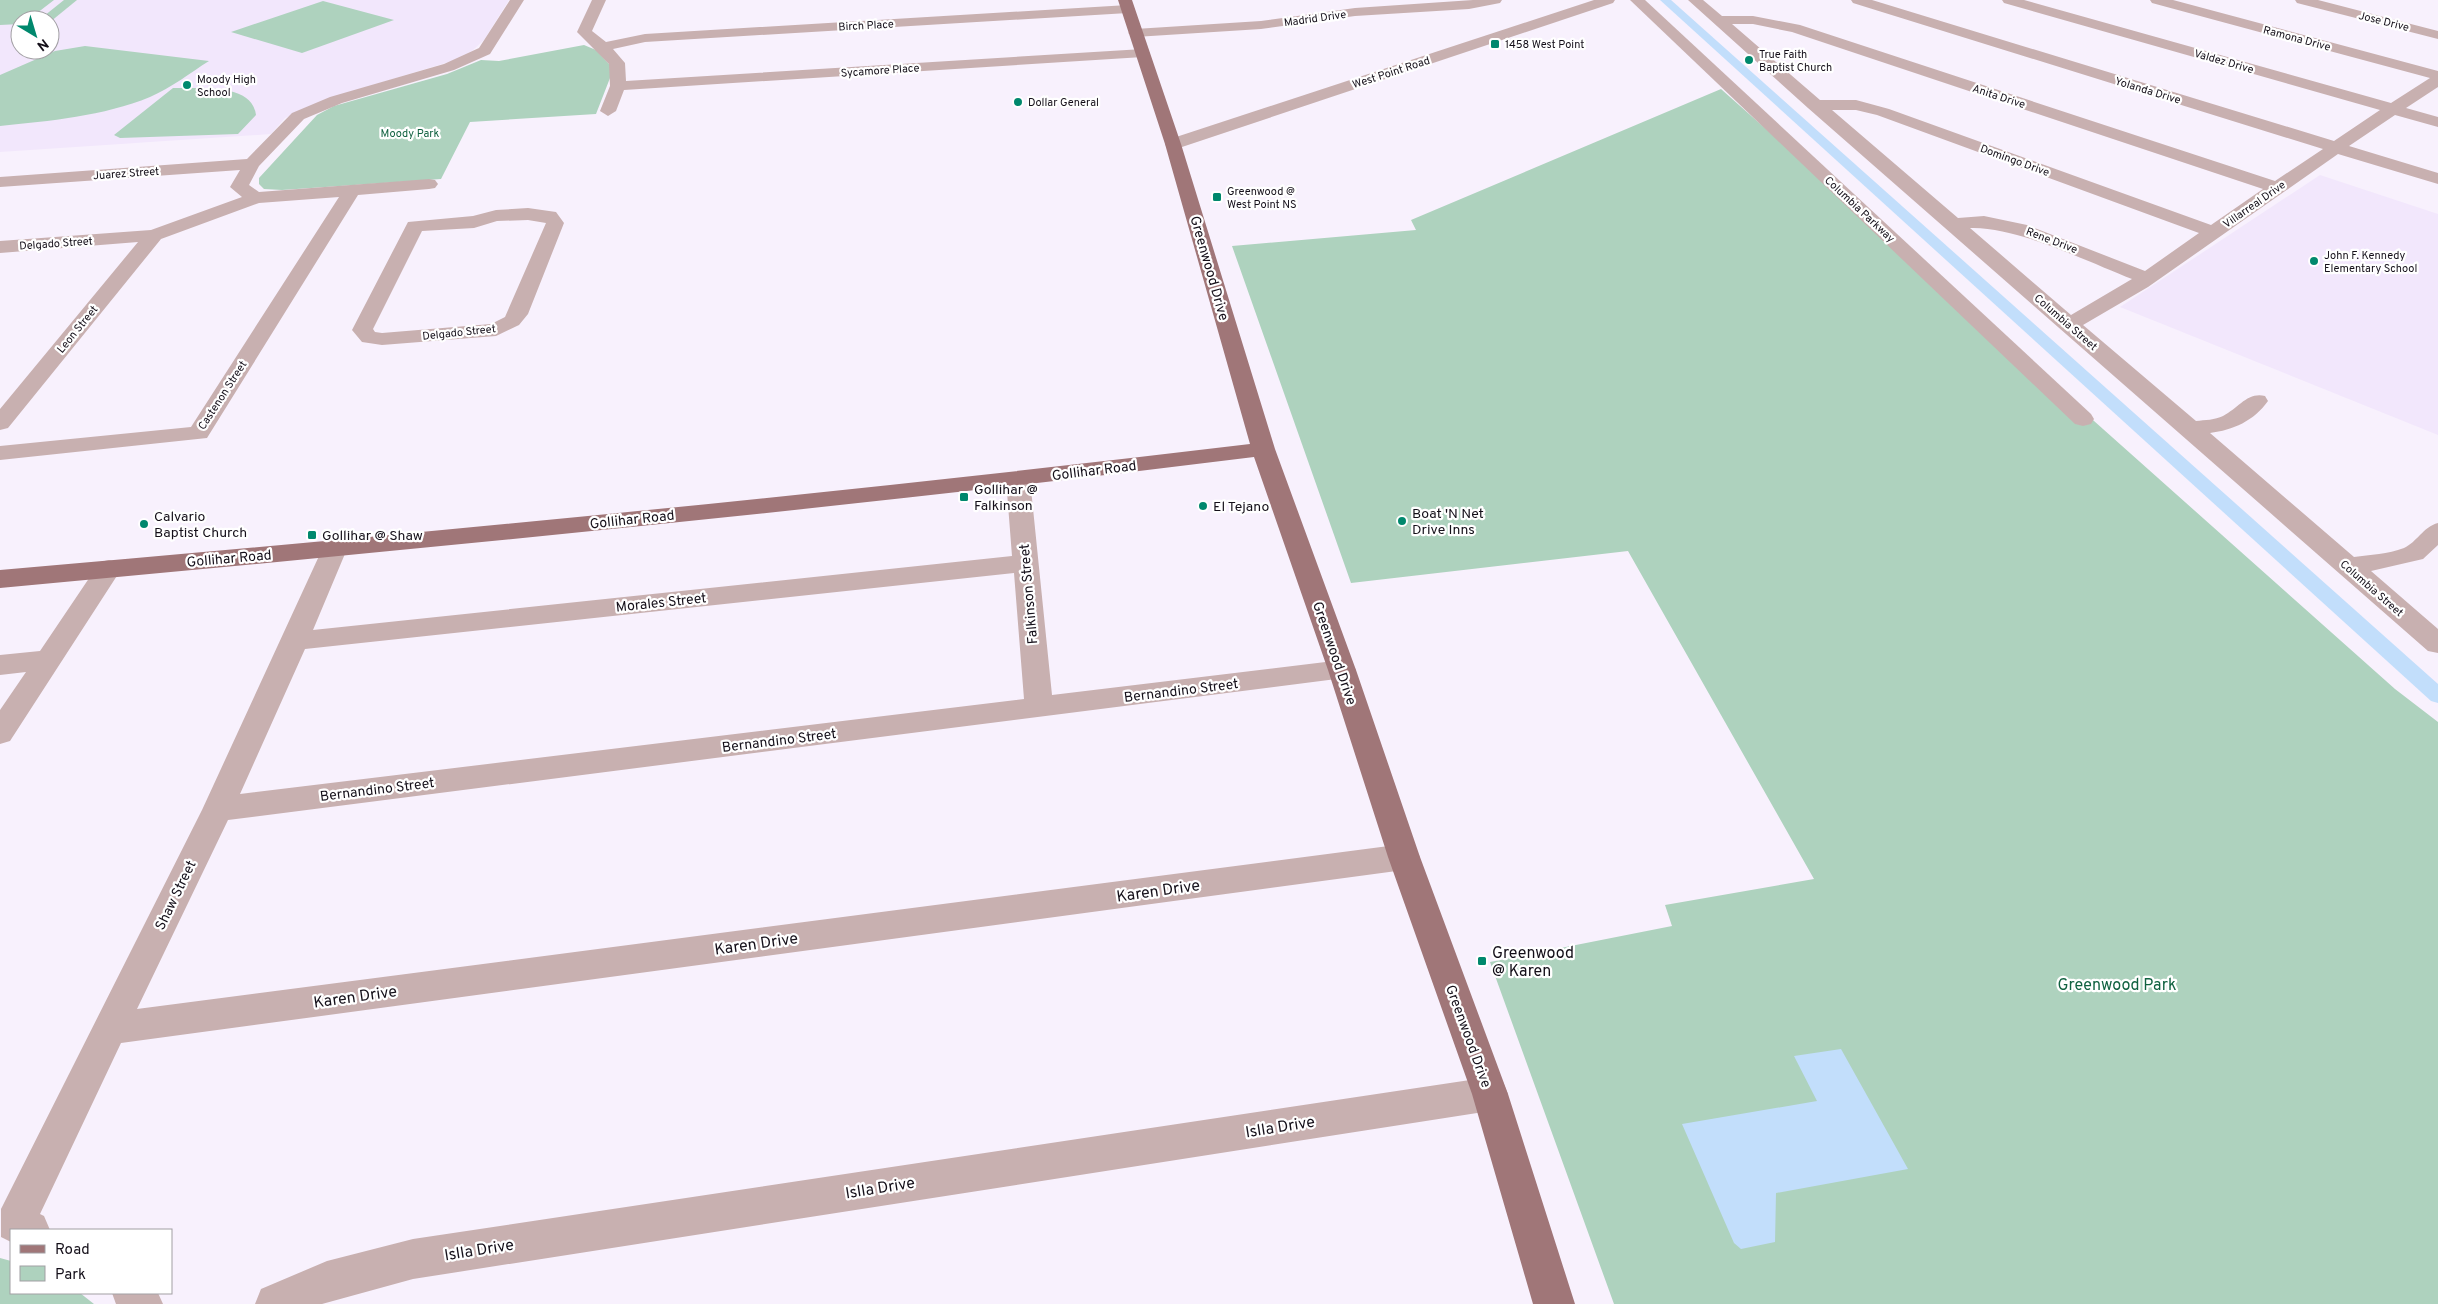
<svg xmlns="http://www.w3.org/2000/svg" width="2438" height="1304" viewBox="0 0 2438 1304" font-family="Overpass,sans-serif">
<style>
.built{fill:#f2e7fc;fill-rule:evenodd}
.green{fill:#aed2be}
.water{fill:#c2defb}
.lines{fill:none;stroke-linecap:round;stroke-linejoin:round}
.canal{fill:#c2defb;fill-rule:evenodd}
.minor{fill:#c8b0b0;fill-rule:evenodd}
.major{fill:#a07678;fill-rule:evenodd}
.poi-dot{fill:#00886d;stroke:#fff;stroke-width:2}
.labels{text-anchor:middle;stroke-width:4.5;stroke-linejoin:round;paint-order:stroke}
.far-street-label{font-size:11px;fill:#140f19;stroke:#fff}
.far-poi-label{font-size:11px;fill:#140f19;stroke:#fff;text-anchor:start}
.far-park-label{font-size:11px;fill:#116241;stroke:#fff}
.street-label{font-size:14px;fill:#140f19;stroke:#fff}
.poi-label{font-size:14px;fill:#140f19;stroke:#fff;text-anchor:start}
.near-street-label{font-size:16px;fill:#140f19;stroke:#fff}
.near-poi-label{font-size:16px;fill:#140f19;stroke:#fff;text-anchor:start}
.near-park-label{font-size:16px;fill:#116241;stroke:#fff}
</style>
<rect width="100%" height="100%" fill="#f8f1fd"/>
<g class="built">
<path d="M 0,0 L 509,0 L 484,40 L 472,51 L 452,61 L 327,99 L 285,118 L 271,134 L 0,152 ZM 20,20 L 50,20 L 50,50 L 20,50 Z"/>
<path d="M 2320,175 L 2438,214 L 2438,435 L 2120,307 Z"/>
</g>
<g class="green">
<path d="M 0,0 L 54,0 L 28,20 L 20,20 L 20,24 L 0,25 Z"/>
<path d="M 64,0 L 77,0 L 50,22 L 39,20 Z"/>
<path d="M 323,1 L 394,20 L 302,53 L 231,32 Z"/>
<path d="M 584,45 L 596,50 L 610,65 L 610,78 L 596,114 L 470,122 L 441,179 L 282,190 L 264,189 L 259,184 L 259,178 L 317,115 L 334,106 L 447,74 L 481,60 L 499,61 Z"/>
<path d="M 85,46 L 209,61 C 190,73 171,88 150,97 C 104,116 49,121 0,126 L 0,75 L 55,51 Z"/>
<path d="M 173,88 C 197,89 252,82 256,115 L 238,134 L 120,138 L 114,135 Z"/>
<path d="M 1721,89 L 2395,689 L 2438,722 L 2438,1304 L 1614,1304 L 1490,962 L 1672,926 L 1665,905 L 1814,879 L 1628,551 L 1351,583 L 1232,246 L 1416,230 L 1411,220 Z"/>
<path d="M 0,1258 L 11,1261 L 11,1293 L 80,1293 L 94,1304 L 0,1304 Z"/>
</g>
<path class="water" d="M 1841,1049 L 1908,1169 L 1776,1193 L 1775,1242 L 1741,1249 L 1734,1243 L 1682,1124 L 1817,1101 L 1794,1056 Z"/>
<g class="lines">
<path class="canal" d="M 1660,0 L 1671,0 L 2438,684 L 2438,703 L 2431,701 Z"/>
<g class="minor">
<path d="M 510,0 L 524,0 L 490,54 L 454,70 L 342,103 L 304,119 L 259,166 L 249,185 L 259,192 L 429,179 L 435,180 L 438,184 L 435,188 L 429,189 L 358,195 L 207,438 L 0,460 L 0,446 L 191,427 L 339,197 L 259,203 L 161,239 L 8,428 L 0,430 L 0,409 L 138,242 L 0,253 L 0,241 L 151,230 L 242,197 L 230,187 L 240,170 L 0,187 L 0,177 L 247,159 L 292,113 L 330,97 L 444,64 L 479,48 Z"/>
<path d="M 592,0 L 606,0 L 592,31 L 606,42 L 645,34 L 1128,5 L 1135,9 L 1128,13 L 645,42 L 613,49 L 625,63 L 626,81 L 1143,49 L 1150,53 L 1143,57 L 624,90 L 616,111 L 608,116 L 600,111 L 610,86 L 609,64 L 577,32 Z"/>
<path d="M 1473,0 L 1502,0 L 1500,3 L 1469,9 L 1355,16 L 1261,29 L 1135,37 L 1128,33 L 1135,29 L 1261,21 L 1355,8 Z"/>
<path d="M 1594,0 L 1615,0 L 1613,3 L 1179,148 L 1167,148 L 1165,144 L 1167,140 Z"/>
<path d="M 1630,0 L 1645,0 L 2091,414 L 2094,419 L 2091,424 L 2083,426 L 2075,424 Z"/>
<path d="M 1688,0 L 1703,0 L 1722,16 L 1753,16 L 1800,25 L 2275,181 L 2323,149 L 1853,3 L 1851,0 L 1872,0 L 2334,141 L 2380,110 L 2004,3 L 2002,0 L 2024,0 L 2391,103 L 2430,78 L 2152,3 L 2150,0 L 2173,0 L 2438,71 L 2438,87 L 2406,108 L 2438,117 L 2438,127 L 2395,115 L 2349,146 L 2438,173 L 2438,184 L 2338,154 L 2148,287 L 2083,325 L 2196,421 C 2205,420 2215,420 2223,416 C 2239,408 2247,392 2265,396 L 2268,401 C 2254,421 2233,430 2210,433 L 2354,557 C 2370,555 2388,554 2404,548 C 2417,542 2423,527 2438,523 L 2438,545 L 2423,559 L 2371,571 L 2438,629 L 2438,653 L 2428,651 L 1808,108 ZM 1732,24 L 1753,24 L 1792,32 L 2263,189 L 2211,225 L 1889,109 L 1856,100 L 1820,100 ZM 1832,110 L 1856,110 L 1877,115 L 2199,233 L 2145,271 L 2027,225 L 1984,216 L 1958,218 ZM 1970,228 C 2016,226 2088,262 2132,279 L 2071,315 Z"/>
<path d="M 2295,0 L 2318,0 L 2438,31 L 2438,39 L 2297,3 Z"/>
<path d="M 528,208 L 556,212 L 564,223 L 528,314 L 519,325 L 496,336 L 382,345 L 362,342 L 352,330 L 408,222 L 473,216 L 496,210 ZM 528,220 L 546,223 L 505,317 L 491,324 L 382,333 L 375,332 L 373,329 L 422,231 L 474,228 L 497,221 Z"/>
<path d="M 1018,472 L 1026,474 L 1030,479 L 1052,695 L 1342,660 L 1352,663 L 1356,670 L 1352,677 L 228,820 L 137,1009 L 1404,844 L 1415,848 L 1420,857 L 1415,866 L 1404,870 L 121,1043 L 40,1214 L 44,1216 L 50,1230 L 11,1230 L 11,1242 L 1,1237 L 1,1209 L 202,810 L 325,543 L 334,541 L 343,543 L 347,549 L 313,630 L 1012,556 L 1006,479 L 1010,474 ZM 1014,573 L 1024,699 L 240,794 L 305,649 Z"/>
<path d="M 109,560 L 118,562 L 122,568 L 10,741 L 0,744 L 0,710 L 26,672 L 0,675 L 0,655 L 40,651 L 100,562 Z"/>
<path d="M 1490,1077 L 1503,1082 L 1508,1094 L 1503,1106 L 1490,1111 L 413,1279 L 322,1304 L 255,1304 L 261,1289 L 327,1261 L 413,1239 Z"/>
<path d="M 112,1293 L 158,1293 L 163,1304 L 116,1304 Z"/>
</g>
<path class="major" d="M 1118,0 L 1132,0 L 1181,144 L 1275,449 L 1356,670 L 1420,857 L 1508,1094 L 1575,1304 L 1533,1304 L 1472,1094 L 1388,857 L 1328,670 L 1254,457 C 837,509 419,549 0,588 L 0,570 C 417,534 834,494 1250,444 L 1165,144 Z"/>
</g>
<g class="poi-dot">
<rect x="1490" y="39" width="10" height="10" rx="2.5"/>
<circle cx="1749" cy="60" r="5"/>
<circle cx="187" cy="85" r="5"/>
<circle cx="1018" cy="102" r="5"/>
<rect x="1212" y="192" width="10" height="10" rx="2.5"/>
<circle cx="2314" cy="261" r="5"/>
<rect x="959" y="492" width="10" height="10" rx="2.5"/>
<circle cx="1203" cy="506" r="5"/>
<circle cx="1402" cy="521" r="5"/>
<circle cx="144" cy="524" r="5"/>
<rect x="307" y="530" width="10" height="10" rx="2.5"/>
<rect x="1477" y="956" width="10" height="10" rx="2.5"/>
</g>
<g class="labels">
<g class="far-street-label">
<text transform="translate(1315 18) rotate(-8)" y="4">Madrid Drive</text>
<text transform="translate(2384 21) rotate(14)" y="4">Jose Drive</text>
<text transform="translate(866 25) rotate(-3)" y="4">Birch Place</text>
<text transform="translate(2297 38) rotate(15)" y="4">Ramona Drive</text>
<text transform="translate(2224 61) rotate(16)" y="4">Valdez Drive</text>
<text transform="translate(880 70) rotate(-4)" y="4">Sycamore Place</text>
<text transform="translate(1391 72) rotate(-18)" y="4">West Point Road</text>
<text transform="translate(2148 90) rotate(17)" y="4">Yolanda Drive</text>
<text transform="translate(1999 96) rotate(18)" y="4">Anita Drive</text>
<text transform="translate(2015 160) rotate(20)" y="4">Domingo Drive</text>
<text transform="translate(126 173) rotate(-4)" y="4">Juarez Street</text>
<text transform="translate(2254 204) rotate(-35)" y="4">Villarreal Drive</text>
<text transform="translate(1860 209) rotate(43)" y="4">Columbia Parkway</text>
<text transform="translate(2052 240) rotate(21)" y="4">Rene Drive</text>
<text transform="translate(56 243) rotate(-4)" y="4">Delgado Street</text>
<text transform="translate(2066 322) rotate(41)" y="4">Columbia Street</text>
<text transform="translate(77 329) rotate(-51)" y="4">Leon Street</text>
<text transform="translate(459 332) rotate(-6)" y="4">Delgado Street</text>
<text transform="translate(222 395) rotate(-57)" y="4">Castenon Street</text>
<text transform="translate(2372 588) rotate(41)" y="4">Columbia Street</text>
</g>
<g class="far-poi-label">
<text x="1505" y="48">1458 West Point</text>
<text x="1759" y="58">True Faith<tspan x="1759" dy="13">Baptist Church</tspan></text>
<text x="197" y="83">Moody High<tspan x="197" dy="13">School</tspan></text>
<text x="1028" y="106">Dollar General</text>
<text x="1227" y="195">Greenwood @<tspan x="1227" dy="13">West Point NS</tspan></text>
<text x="2324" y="259">John F. Kennedy<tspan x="2324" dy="13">Elementary School</tspan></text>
</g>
<g class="far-park-label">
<text x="410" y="137">Moody Park</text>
</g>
<g class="street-label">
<text transform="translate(1210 268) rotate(74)" y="5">Greenwood Drive</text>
<text transform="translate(1094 470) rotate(-7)" y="5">Gollihar Road</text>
<text transform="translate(632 519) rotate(-6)" y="5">Gollihar Road</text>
<text transform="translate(229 558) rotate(-5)" y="5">Gollihar Road</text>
<text transform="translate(1028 594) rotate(-95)" y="5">Falkinson Street</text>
<text transform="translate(661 602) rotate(-6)" y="5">Morales Street</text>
<text transform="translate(1335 653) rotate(71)" y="5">Greenwood Drive</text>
<text transform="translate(1181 690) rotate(-7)" y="5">Bernandino Street</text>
<text transform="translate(779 740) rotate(-7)" y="5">Bernandino Street</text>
<text transform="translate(377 789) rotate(-7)" y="5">Bernandino Street</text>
<text transform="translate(175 895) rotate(-64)" y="5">Shaw Street</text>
<text transform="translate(1469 1036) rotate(70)" y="5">Greenwood Drive</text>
</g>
<g class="poi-label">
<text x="974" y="494">Gollihar @<tspan x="974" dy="16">Falkinson</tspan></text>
<text x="1213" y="511">El Tejano</text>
<text x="1412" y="518">Boat 'N Net<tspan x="1412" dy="16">Drive Inns</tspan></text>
<text x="154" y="521">Calvario<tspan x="154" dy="16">Baptist Church</tspan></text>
<text x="322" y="540">Gollihar @ Shaw</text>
</g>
<g class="near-street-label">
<text transform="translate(1158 890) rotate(-8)" y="6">Karen Drive</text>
<text transform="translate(756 943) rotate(-8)" y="6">Karen Drive</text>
<text transform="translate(355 996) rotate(-8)" y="6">Karen Drive</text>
<text transform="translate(1280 1126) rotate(-9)" y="6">Islla Drive</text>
<text transform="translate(880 1187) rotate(-9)" y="6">Islla Drive</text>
<text transform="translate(479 1249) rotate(-9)" y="6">Islla Drive</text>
</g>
<g class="near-poi-label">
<text x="1492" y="958">Greenwood<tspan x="1492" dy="18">@ Karen</tspan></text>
</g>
<g class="near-park-label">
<text x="2117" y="990">Greenwood Park</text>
</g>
</g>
<rect x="10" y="1229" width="162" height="65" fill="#ffffff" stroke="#a19fa3"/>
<rect x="20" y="1245" width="25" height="8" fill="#a07678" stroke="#a19fa3"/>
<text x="55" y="1254" font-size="15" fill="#140f19">Road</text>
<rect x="20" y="1266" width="25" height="15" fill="#aed2be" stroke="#a19fa3"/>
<text x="55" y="1279" font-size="15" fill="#140f19">Park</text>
<g transform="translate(35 35) rotate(142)"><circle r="24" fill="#ffffff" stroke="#a19fa3"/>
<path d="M0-4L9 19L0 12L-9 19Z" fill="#00886d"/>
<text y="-8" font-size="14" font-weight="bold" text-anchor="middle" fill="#140f19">N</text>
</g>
</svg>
